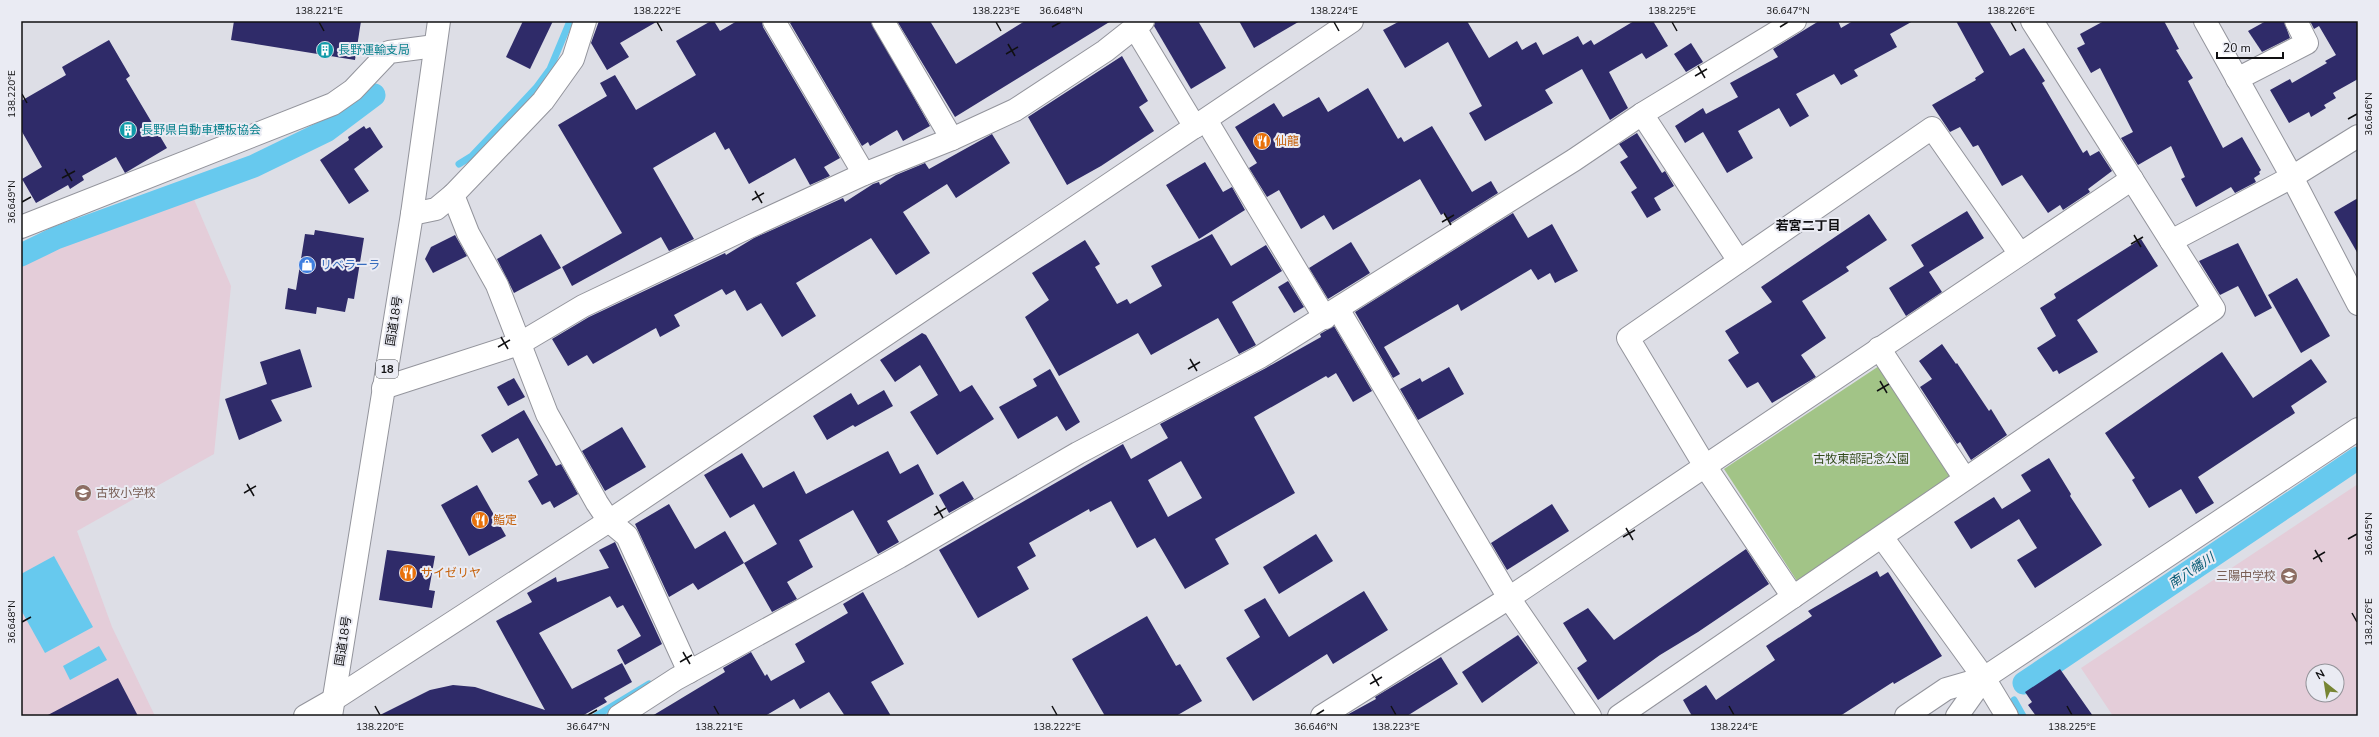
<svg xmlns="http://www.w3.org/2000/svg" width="2379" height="737" viewBox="0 0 2379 737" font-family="'Nunito Sans','Noto Sans JP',sans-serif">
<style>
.education{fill:#e4cdd9;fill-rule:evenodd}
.green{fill:#a2c487}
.water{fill:#67c9ee}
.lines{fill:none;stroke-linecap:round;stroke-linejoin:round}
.stream{stroke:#67c9ee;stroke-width:7}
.canal{stroke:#67c9ee;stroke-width:23}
.building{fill:#2f2b69;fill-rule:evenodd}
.minor-casing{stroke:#93949c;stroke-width:24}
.highway-casing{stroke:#93949c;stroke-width:24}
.minor{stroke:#fff;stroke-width:22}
.highway{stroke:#fff;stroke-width:22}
.ticks{fill:none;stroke:#101012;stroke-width:1.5}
.labels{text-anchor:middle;stroke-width:4;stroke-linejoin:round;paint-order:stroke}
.shield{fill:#eaebf3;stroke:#515256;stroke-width:1}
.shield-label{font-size:11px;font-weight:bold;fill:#101012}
.culture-label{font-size:12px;fill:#0d838f;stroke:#eaebf3;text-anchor:start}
.food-label{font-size:12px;fill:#c56008;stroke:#eaebf3;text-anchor:start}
.shop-label{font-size:12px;fill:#366cbe;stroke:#eaebf3;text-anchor:start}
.street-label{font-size:12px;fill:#101012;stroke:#eaebf3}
.park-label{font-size:12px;fill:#324b1a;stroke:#eaebf3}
.education-label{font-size:12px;fill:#785e54;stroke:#eaebf3;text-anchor:start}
.neighbourhood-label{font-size:13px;font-weight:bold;fill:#101012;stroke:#eaebf3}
.water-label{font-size:13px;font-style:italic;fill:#0a5d76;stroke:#eaebf3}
.neatline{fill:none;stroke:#101012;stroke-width:1.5}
.ticks-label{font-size:10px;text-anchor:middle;fill:#101012}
</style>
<rect width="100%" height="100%" fill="#dddee6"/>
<g class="education">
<path d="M 193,197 L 231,286 L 214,454 L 77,531 L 112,627 L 155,716 L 21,716 L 21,264 L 66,242 Z"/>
<path d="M 2358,484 L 2358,716 L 2113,716 L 2081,668 ZM 2313,671 L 2337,671 L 2337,695 L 2313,695 Z"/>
</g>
<path class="green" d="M 1882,364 L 1956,477 L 1797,581 L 1724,469 Z"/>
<g class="water">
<path d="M 54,556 L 93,627 L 45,653 L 21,610 L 21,574 Z"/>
<path d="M 99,646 L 107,660 L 70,680 L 63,666 Z"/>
</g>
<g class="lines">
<g class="stream">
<path d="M 459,164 L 472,156 L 536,88 L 550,69 L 570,21"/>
<path d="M 2014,700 L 2023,716"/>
<path d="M 596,716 L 649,684"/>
</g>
<g class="canal">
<path d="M 21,255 L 56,238 L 254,166 L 326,131 L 374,95"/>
<path d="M 2024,683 L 2358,458"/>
</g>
</g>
<g class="building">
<path d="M 234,21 L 361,21 L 355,60 L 231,40 Z"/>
<path d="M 523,21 L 553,21 L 530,69 L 506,57 Z"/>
<path d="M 599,21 L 658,21 L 620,43 L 629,57 L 607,70 L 591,43 Z"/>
<path d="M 711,21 L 714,21 L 720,31 L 737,21 L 762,21 L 763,27 L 840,158 L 824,167 L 830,176 L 810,185 L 795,158 L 749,184 L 729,148 L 725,150 L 715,132 L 653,168 L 694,239 L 669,251 L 661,237 L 572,286 L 562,267 L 622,233 L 558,125 L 607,96 L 600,83 L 615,75 L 636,110 L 696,75 L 676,41 Z"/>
<path d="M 794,21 L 871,21 L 930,126 L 903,141 L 897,130 L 870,146 L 868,142 L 862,146 L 790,23 Z"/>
<path d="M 897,21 L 930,21 L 956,64 L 1025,21 L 1111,21 L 955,117 Z"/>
<path d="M 1155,21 L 1198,21 L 1226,68 L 1191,89 L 1154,26 Z"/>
<path d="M 1239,21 L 1300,21 L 1254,48 Z"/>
<path d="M 1400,21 L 1467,21 L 1489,58 L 1517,41 L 1522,50 L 1536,42 L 1543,55 L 1578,36 L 1583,45 L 1591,40 L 1594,45 L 1634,21 L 1653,21 L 1668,46 L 1646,59 L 1642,53 L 1609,72 L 1628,108 L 1610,120 L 1582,69 L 1545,90 L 1553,103 L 1485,141 L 1469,113 L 1482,106 L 1448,42 L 1405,68 L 1383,30 Z"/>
<path d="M 1819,21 L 1838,21 L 1841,28 L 1853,21 L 1913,21 L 1890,34 L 1897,47 L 1854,70 L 1858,76 L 1841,85 L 1834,74 L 1796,94 L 1809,116 L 1790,127 L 1779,108 L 1738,131 L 1753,158 L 1727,173 L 1703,132 L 1685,143 L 1675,126 L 1703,108 L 1706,114 L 1738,97 L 1730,83 L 1778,57 L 1773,49 Z"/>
<path d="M 1956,21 L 1989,21 L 2010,56 L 2024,48 L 2045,81 L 2042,83 L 2083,153 L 2087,150 L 2090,156 L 2099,151 L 2112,171 L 2088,189 L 2090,192 L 2063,210 L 2060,205 L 2048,213 L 2022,175 L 2002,186 L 1978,145 L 1973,147 L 1960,127 L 1950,132 L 1932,105 L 1976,80 L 1975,78 L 1984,72 Z"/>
<path d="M 2104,21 L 2164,21 L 2179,49 L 2176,50 L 2193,78 L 2188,81 L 2223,148 L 2242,137 L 2261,170 L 2259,172 L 2260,174 L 2254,178 L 2256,182 L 2235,193 L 2231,187 L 2196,207 L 2181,179 L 2185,177 L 2171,146 L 2138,165 L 2121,138 L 2133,132 L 2100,68 L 2091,73 L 2077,48 L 2085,44 L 2080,34 Z"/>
<path d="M 2266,21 L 2284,21 L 2290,38 L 2262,52 L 2248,31 Z"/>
<path d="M 2310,21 L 2358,21 L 2358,79 L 2333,93 L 2336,98 L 2324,105 L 2326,108 L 2311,117 L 2309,112 L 2289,123 L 2270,90 L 2290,79 L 2292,83 L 2327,63 L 2325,61 L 2336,55 L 2319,26 L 2314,29 Z"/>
<path d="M 109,40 L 130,76 L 126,79 L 167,148 L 125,173 L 116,157 L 82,176 L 84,180 L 70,189 L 68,185 L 36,203 L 22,179 L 42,167 L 21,130 L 21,101 L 66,75 L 62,67 Z"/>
<path d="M 1691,43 L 1703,62 L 1686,72 L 1674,54 Z"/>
<path d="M 1122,56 L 1148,101 L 1139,107 L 1154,131 L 1101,166 L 1067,185 L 1028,117 Z"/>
<path d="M 1368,88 L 1398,139 L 1401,137 L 1404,142 L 1432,126 L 1472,192 L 1491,181 L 1498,193 L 1450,223 L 1444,213 L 1441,215 L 1420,179 L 1333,230 L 1324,215 L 1301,229 L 1279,190 L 1267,197 L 1249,168 L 1257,163 L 1235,127 L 1274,103 L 1283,117 L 1319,97 L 1328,112 Z"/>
<path d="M 364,126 L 366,129 L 370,127 L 383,147 L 354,169 L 369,191 L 349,204 L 320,160 L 349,140 L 348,137 Z"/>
<path d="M 1637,133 L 1662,173 L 1665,171 L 1674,186 L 1654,198 L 1661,210 L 1647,218 L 1631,192 L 1637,188 L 1620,162 L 1628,157 L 1619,144 Z"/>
<path d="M 992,134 L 1010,163 L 956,198 L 947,184 L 903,212 L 930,253 L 896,275 L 871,238 L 796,283 L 816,316 L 782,337 L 761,303 L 747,311 L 735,290 L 726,295 L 722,289 L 674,315 L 680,326 L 660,337 L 656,328 L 593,364 L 587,355 L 568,366 L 552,339 L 589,317 L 725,253 L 726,255 L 754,238 L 843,198 L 845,202 L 873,184 L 879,182 L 880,185 L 896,175 L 925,163 L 929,169 Z"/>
<path d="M 1205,162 L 1223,192 L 1232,187 L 1245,210 L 1199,239 L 1166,185 Z"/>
<path d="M 2358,198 L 2358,254 L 2334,212 Z"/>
<path d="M 1967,211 L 1984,238 L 1929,272 L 1942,292 L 1906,316 L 1889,288 L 1924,266 L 1911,245 Z"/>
<path d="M 1513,213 L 1528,238 L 1552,224 L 1578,271 L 1555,283 L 1550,273 L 1538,280 L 1531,269 L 1461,311 L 1458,304 L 1384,347 L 1400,374 L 1393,378 L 1355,312 Z"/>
<path d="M 1869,214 L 1887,240 L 1846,267 L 1849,271 L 1802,301 L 1826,338 L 1801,355 L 1816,377 L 1772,403 L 1758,382 L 1747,388 L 1728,360 L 1739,353 L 1725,331 L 1772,302 L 1761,287 Z"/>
<path d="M 315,230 L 364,238 L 354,299 L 348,298 L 345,312 L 317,307 L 316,314 L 285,309 L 288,288 L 296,290 L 305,234 L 314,235 Z"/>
<path d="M 541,234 L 561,268 L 514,293 L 497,259 Z"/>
<path d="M 1212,234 L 1231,266 L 1266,245 L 1282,271 L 1232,302 L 1256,345 L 1239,354 L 1218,318 L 1151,355 L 1138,333 L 1059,376 L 1025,317 L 1049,300 L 1032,273 L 1085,240 L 1100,264 L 1095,267 L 1117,304 L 1127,299 L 1130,304 L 1162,286 L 1151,266 Z"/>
<path d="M 455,235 L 467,256 L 433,273 L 425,259 L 431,247 Z"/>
<path d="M 2141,239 L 2158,266 L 2077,320 L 2098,352 L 2059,374 L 2057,370 L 2053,372 L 2037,348 L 2056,336 L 2040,308 L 2056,298 L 2054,294 Z"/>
<path d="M 1351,242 L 1370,273 L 1328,299 L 1309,268 Z"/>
<path d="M 2238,243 L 2272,308 L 2255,317 L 2238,286 L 2220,295 L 2199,261 Z"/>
<path d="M 2297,278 L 2330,336 L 2301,353 L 2268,295 Z"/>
<path d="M 1288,281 L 1304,307 L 1294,313 L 1278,287 Z"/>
<path d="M 1334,326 L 1372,391 L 1353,402 L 1336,373 L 1328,378 L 1326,376 L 1254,417 L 1295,493 L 1215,539 L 1229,564 L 1185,589 L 1155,538 L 1137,548 L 1111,501 L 1090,512 L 1089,509 L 1029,543 L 1036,556 L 1017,567 L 1029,589 L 978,618 L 939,550 L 1123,444 L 1131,459 L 1168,438 L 1160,424 L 1266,368 L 1321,337 L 1320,334 ZM 1181,461 L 1202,498 L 1168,517 L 1148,480 Z"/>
<path d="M 922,333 L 926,335 L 960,392 L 972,385 L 994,419 L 937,455 L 910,412 L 938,395 L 920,365 L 895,382 L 880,360 Z"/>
<path d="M 1942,344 L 1956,364 L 1957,363 L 1989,411 L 1991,409 L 2007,435 L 1971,460 L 1960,442 L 1957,444 L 1920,387 L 1932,379 L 1919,361 Z"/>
<path d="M 300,349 L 312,387 L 271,400 L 282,421 L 239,440 L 225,399 L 267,384 L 260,362 Z"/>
<path d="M 2222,352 L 2253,398 L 2311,359 L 2327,382 L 2291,406 L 2295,413 L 2198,477 L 2214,503 L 2196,514 L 2181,489 L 2149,508 L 2132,480 L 2135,478 L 2105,433 Z"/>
<path d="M 1449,367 L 1464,394 L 1418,420 L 1400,389 L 1420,378 L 1422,382 Z"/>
<path d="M 1050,369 L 1080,422 L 1066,431 L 1057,416 L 1018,439 L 999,407 L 1037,386 L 1033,379 Z"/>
<path d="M 514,378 L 525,397 L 508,406 L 497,387 Z"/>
<path d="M 884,390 L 893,406 L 855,427 L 853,425 L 827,440 L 813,416 L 851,393 L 858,405 Z"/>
<path d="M 524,410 L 556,466 L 561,464 L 578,494 L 554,508 L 550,501 L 542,505 L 528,481 L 538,475 L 518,438 L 492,453 L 481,435 Z"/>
<path d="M 622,427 L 646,467 L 605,491 L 582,451 Z"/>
<path d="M 888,451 L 900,474 L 918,464 L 934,494 L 887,521 L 899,542 L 878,554 L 853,510 L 799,540 L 813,567 L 787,582 L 797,599 L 772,612 L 744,563 L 777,544 L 754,504 L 730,518 L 704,475 L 742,453 L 763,488 L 794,471 L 806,494 Z"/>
<path d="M 2049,458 L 2071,494 L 2070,496 L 2102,545 L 2035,588 L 2017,560 L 2037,548 L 2019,519 L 1971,549 L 1954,522 L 1994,497 L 2002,509 L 2031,491 L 2021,475 Z"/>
<path d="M 963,481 L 974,499 L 949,513 L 939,495 Z"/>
<path d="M 477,485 L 506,536 L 469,556 L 441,505 Z"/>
<path d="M 669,504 L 695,549 L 725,531 L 744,563 L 698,590 L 693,583 L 669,597 L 635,524 Z"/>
<path d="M 1552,504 L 1569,531 L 1507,570 L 1491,543 Z"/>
<path d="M 1316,534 L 1333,561 L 1279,594 L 1263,567 Z"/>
<path d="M 615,542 L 662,644 L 625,665 L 617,650 L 641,636 L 623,605 L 617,608 L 610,596 L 539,633 L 572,689 L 622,663 L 632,682 L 604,698 L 607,702 L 582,716 L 378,716 L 430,690 L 453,685 L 475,687 L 545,710 L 496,621 L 532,602 L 527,593 L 556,577 L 557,582 L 609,568 L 599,550 Z"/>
<path d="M 1746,549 L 1769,584 L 1698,632 L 1660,655 L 1598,700 L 1577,668 L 1587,661 L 1563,623 L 1588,608 L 1614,640 Z"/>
<path d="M 387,550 L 435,556 L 429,590 L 435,591 L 432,608 L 379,600 Z"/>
<path d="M 1877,571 L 1880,577 L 1888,572 L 1942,656 L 1894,684 L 1893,682 L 1840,716 L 1692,716 L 1683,700 L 1706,685 L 1716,700 L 1775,660 L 1766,646 L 1812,616 L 1808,611 Z"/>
<path d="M 1364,591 L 1388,630 L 1333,664 L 1327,654 L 1253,701 L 1226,658 L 1260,637 L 1244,610 L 1265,598 L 1289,637 Z"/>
<path d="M 863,592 L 904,664 L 871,682 L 891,716 L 845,716 L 829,692 L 800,709 L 794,699 L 765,716 L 652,716 L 725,672 L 723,668 L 751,652 L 765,676 L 767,674 L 771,681 L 805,662 L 795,644 L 848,613 L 843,604 Z"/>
<path d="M 1147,616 L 1176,666 L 1180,664 L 1202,701 L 1176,716 L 1105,716 L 1072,659 Z"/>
<path d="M 1518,635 L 1538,663 L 1482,703 L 1462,672 Z"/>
<path d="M 1441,657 L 1458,684 L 1407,716 L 1345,716 L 1376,699 L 1375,697 Z"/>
<path d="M 2060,669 L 2093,716 L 2036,716 L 2028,705 L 2032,702 L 2025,692 Z"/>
<path d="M 118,678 L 138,716 L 46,716 Z"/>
</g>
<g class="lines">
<g class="minor-casing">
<g id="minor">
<path d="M 774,21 L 864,174"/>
<path d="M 883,21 L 952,139"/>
<path d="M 2205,21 L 2292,177 L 2358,304"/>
<path d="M 1135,28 L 1195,127"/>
<path d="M 2237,79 L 2307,43 L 2296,21"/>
<path d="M 1642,114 L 1739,261"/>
<path d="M 1206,120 L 1325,318"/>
<path d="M 453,195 L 468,233 L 497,285 L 547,414 L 597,503 L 609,521 L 627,536 L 689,672"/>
<path d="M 412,214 L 436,209 L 453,195 L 543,101 L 573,59 L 585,21"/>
<path d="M 21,227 L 333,104 L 353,90 L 389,52 L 435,46"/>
<path d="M 2171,241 L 2292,177 L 2358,136"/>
<path d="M 1338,309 L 1509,598 L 1590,716"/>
<path d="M 1879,348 L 1965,479"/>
<path d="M 383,388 L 519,344 L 583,306 L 749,227 L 864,174 L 952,139 L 1015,110 L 1105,51 L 1143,21"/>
<path d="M 1882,537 L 1984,678 L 2007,716"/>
<path d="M 1793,597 L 1705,466 L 1628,338 L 1932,128 L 2020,254"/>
<path d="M 333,700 L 609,521 L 1352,21"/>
<path d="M 619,716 L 676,679 L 899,557 L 1078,453 L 1260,357 L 1574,160 L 1642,114 L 1795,21"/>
<path d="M 1322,716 L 1509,598 L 2132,179"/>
<path d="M 1619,716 L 2214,309 L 2032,21"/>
<path d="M 1906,716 L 1946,689 L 1984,678 L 2358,429"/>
<path d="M 1957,716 L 1984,678"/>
</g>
</g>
<g class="highway-casing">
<g id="highway">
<path d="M 305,716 L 333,700"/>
<path d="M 331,716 L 412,214 L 439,21"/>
</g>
</g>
<use href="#minor" class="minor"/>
<use href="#highway" class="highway"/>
</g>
<path class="ticks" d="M 319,22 L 324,31M 657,22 L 662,31M 996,22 L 1001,31M 1334,22 L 1339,31M 1672,22 L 1677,31M 2011,22 L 2016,31M 1052,27 L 1061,22M 1780,27 L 1788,22M 1008,44 L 1015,56M 1006,54 L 1018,47M 1698,66 L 1705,78M 1695,76 L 1707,69M 22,94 L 27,103M 2348,119 L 2357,114M 65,169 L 72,181M 62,178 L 75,171M 755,191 L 762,203M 752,200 L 764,193M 22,202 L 31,197M 1444,213 L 1451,225M 1442,222 L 1454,215M 2134,235 L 2141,247M 2131,244 L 2143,237M 501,337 L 508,349M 498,347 L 510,340M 1190,359 L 1197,371M 1188,369 L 1200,362M 1880,381 L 1887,393M 1877,391 L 1889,384M 247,484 L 254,496M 244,493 L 256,486M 936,506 L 943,518M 934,515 L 946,508M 1626,528 L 1633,540M 1623,537 L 1635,530M 2348,539 L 2357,534M 2315,550 L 2322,562M 2313,559 L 2325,552M 2352,613 L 2357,622M 22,622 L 31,617M 683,652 L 690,664M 680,662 L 692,655M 1372,674 L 1379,686M 1370,684 L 1382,677M 375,706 L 380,715M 714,706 L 719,715M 1052,706 L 1057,715M 1391,706 L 1396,715M 1729,706 L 1734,715M 2067,706 L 2072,715M 588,715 L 597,710M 1316,715 L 1324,710"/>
<defs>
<g id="building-disc" transform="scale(0.9)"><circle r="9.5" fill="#0f9aa8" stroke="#eaebf3"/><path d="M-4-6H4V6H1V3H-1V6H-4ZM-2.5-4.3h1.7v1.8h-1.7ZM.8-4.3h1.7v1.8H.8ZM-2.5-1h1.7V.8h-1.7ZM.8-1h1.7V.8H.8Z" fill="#fff"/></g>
<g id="restaurant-disc" transform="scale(0.9)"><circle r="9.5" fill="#e8710a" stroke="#eaebf3"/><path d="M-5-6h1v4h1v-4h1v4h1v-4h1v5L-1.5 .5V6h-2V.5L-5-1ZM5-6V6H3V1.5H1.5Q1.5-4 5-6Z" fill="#fff"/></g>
<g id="shop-disc" transform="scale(0.9)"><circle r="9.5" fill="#3f7fe0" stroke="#eaebf3"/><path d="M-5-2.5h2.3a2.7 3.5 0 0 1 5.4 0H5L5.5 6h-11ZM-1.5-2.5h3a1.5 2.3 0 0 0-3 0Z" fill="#fff"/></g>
<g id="school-disc" transform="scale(0.9)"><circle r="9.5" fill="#8d6e63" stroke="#eaebf3"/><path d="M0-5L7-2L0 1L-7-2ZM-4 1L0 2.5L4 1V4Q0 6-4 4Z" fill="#fff"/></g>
</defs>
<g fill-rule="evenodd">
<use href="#building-disc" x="325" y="50"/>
<use href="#building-disc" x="128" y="130"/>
<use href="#restaurant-disc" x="1262" y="141"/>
<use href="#shop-disc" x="307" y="265"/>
<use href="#school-disc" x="83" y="493"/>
<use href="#restaurant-disc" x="480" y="520"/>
<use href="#restaurant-disc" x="408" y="573"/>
<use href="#school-disc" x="2289" y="576"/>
</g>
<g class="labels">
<rect class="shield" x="376" y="360" width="22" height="18" rx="3"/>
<g class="shield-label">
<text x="387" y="373">18</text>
</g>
<g class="culture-label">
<text x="338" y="54">長野運輸支局</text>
<text x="141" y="134">長野県自動車標板協会</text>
</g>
<g class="food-label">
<text x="1275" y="145">仙龍</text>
<text x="493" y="524">鮨定</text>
<text x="421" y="577">サイゼリヤ</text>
</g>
<g class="shop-label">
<text x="320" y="269">リベラーラ</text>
</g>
<g class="street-label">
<text transform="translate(394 321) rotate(-81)" y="4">国道18号</text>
<text transform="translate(343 641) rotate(-81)" y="4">国道18号</text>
</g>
<g class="park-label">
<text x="1861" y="463">古牧東部記念公園</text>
</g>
<g class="education-label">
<text x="96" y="497">古牧小学校</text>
<text x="2276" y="580" text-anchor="end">三陽中学校</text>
</g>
<g class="neighbourhood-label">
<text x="1808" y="230">若宮二丁目</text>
</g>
<g class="water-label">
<text transform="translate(2191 570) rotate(-34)" y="5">南八幡川</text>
</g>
</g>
<rect width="2379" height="737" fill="none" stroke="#eaebf3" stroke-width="44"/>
<g transform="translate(2325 683) rotate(330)"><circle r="19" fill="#eaebf3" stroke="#939399"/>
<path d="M0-3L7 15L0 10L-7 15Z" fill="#778533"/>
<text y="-6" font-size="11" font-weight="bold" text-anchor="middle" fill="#101012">N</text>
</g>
<path d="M2217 52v6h66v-6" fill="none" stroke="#101012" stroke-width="2"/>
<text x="2223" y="52" font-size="12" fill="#101012" stroke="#eaebf3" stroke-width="3" paint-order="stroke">20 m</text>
<rect x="22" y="22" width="2335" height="693" class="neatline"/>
<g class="ticks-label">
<text x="319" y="14">138.221°E</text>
<text x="657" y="14">138.222°E</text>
<text x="996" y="14">138.223°E</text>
<text x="1061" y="14">36.648°N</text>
<text x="1334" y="14">138.224°E</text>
<text x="1672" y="14">138.225°E</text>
<text x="1788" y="14">36.647°N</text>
<text x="2011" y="14">138.226°E</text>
<text transform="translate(11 94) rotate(-90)" y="4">138.220°E</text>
<text transform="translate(2368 114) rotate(-90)" y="4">36.646°N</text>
<text transform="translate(11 202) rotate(-90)" y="4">36.649°N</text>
<text transform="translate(2368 534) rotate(-90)" y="4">36.645°N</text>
<text transform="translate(2368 622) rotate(-90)" y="4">138.226°E</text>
<text transform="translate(11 622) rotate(-90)" y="4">36.648°N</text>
<text x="380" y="730">138.220°E</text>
<text x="588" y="730">36.647°N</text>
<text x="719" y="730">138.221°E</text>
<text x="1057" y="730">138.222°E</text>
<text x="1316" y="730">36.646°N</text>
<text x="1396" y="730">138.223°E</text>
<text x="1734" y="730">138.224°E</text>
<text x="2072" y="730">138.225°E</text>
</g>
</svg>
